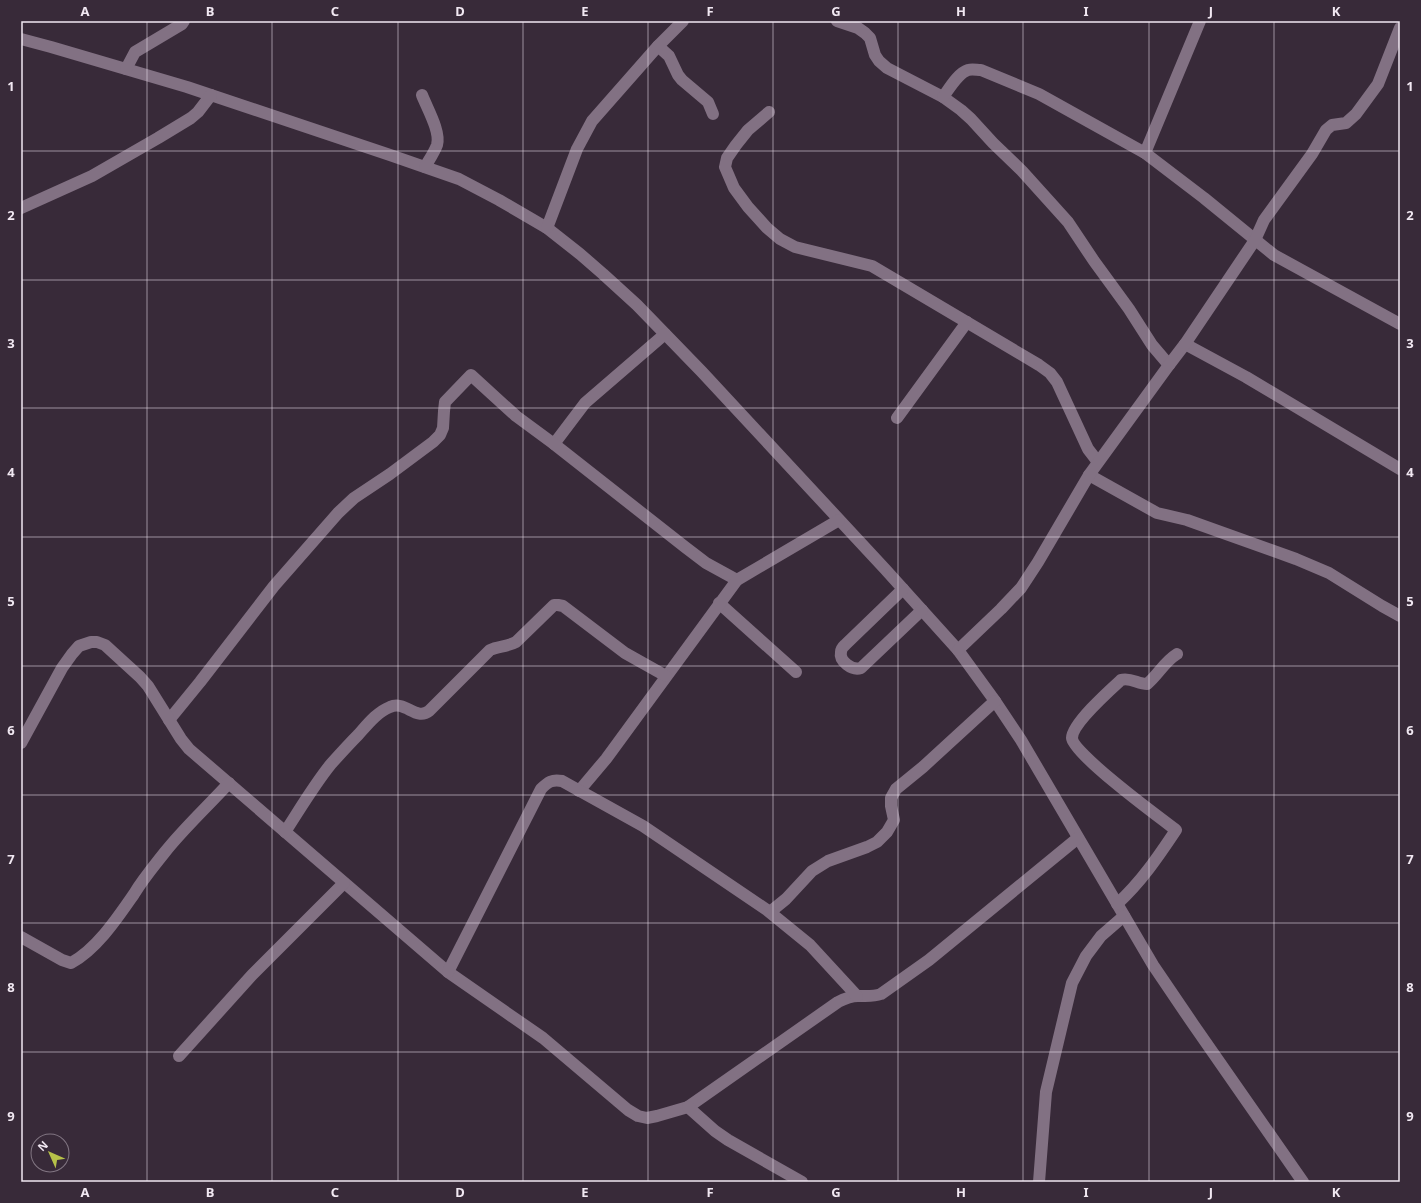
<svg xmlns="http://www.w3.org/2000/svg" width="1421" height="1203" viewBox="0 0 1421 1203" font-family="'Noto Sans',sans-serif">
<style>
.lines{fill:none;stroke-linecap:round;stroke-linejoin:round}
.minor{stroke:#827183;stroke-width:12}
.grid{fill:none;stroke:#f1e8f2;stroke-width:1;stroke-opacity:0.55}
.neatline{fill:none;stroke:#f1e8f2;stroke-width:1.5}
.grid-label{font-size:13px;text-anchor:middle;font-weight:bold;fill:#f1e8f2}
</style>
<rect width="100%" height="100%" fill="#382a39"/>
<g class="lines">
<g class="minor">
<path d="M 837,21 L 858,28 L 865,33 L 870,38 L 875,55 L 879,61 L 887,68 L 943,97 L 961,110 L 971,119 L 993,143 L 1022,171 L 1068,222 L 1094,261 L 1129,309 L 1152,345 L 1169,365"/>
<path d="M 21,39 L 51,47 L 187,87 L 390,155 L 459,179 L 499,200 L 547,228 L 580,254 L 603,274 L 637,305 L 702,372 L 885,569 L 958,650 L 995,701 L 1021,740 L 1153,965 L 1193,1024 L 1303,1182"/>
<path d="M 658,46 L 669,56 L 678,75 L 682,80 L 708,102 L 713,114"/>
<path d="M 126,69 L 135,52 L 182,24 L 184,21"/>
<path d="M 422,95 C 427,108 441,132 437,145 C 434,153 429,160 425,167"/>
<path d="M 943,97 C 949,89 958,73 968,70 C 972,69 977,70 981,70 L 1039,94 L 1145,153 L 1204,198 L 1274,255 L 1400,324"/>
<path d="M 769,112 L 748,130 L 736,145 L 727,158 L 725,167 L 734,188 L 748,207 L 767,228 L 780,239 L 795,247 L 872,266 L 1039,365 L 1050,373 L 1057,382 L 1088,449 L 1098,462"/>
<path d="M 1145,153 L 1200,21"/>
<path d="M 21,208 L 92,176 L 158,138 L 191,118 L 198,112 L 211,95"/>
<path d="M 547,228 L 577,149 L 592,121 L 658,46 L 683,21"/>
<path d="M 1185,344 L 1246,377 L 1400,469"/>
<path d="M 897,418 L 967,322"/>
<path d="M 554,444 L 585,403 L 665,334"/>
<path d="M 1089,475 L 1157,513 L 1187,520 L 1296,559 L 1329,573 L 1382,606 L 1400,616"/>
<path d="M 903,589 L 846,644 C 844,646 841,648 841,652 C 839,661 852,671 861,668 L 922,610"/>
<path d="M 719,603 L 796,672"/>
<path d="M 958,650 L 1001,609 L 1021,588 L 1038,562 L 1089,475 L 1169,365 L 1185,344 L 1255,240 L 1264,220 L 1312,154 L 1326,130 L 1332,125 L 1346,123 L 1356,114 L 1378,84 L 1400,28"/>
<path d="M 169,720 L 200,682 L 274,586 L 338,513 L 354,498 L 390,474 L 433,442 L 440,435 L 443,428 L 444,411 L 445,402 L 471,375 L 516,416 L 554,444 L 685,547 L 706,563 L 737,580"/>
<path d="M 21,743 L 62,668 L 72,654 L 79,646 L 91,642 L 97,642 L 105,645 L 140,677 L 148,686 L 181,739 L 189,749 L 448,972 L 543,1038 L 628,1110 L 638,1116 L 647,1118 L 657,1116 L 688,1107 L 838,1002 C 844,999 851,996 858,996 C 866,996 873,997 881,994 L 929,960 L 1078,838"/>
<path d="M 579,791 L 606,759 L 737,580 L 839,520"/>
<path d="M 285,832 C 300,809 314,785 331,764 C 340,754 349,744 358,735 C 367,725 377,712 390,707 C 405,700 416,721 429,711 L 490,650 C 498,646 507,647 516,642 L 554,605 L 558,605 L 563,606 L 625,653 L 666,676"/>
<path d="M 1117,904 C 1141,882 1158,857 1176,830 C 1160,818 1072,753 1072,738 C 1072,724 1110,690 1121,680 C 1130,677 1138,684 1147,684 C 1158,675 1164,662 1177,654"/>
<path d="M 770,912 L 786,899 L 812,871 L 828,861 L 867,847 L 877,842 L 887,832 L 894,820 L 891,806 L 891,798 L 896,789 L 923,767 L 995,701"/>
<path d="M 21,937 L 62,960 L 71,963 C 97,949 118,917 134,894 C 143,879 154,866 165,852 C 184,828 208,806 229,783"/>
<path d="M 448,972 L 541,789 C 548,782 552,779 562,781 L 643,826 L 767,910 L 810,945 L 857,996"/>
<path d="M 179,1056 L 252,975 L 344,883"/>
<path d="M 688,1107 L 715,1131 L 728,1140 L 802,1182"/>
<path d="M 1039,1182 L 1046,1092 L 1072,983 L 1086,956 L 1101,936 L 1124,916"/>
</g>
</g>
<path class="grid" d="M 147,21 L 147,1182M 272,21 L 272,1182M 398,21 L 398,1182M 523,21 L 523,1182M 648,21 L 648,1182M 773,21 L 773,1182M 898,21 L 898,1182M 1023,21 L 1023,1182M 1149,21 L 1149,1182M 1274,21 L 1274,1182M 21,151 L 1400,151M 21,280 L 1400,280M 21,408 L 1400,408M 21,537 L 1400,537M 21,666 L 1400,666M 21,795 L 1400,795M 21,923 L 1400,923M 21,1052 L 1400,1052"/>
<rect width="1421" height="1203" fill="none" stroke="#382a39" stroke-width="44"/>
<g transform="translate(50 1153) rotate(315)"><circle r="19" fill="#382a39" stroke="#827683"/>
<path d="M0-3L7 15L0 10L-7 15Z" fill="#b6c149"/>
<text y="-6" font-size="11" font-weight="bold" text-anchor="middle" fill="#f1e8f2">N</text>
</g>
<rect x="22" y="22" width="1377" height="1159" class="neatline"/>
<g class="grid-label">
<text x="85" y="16">A</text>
<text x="210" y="16">B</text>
<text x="335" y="16">C</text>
<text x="460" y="16">D</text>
<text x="585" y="16">E</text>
<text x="710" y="16">F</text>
<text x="836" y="16">G</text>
<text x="961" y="16">H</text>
<text x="1086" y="16">I</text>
<text x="1211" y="16">J</text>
<text x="1336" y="16">K</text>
<text x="11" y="91">1</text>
<text x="1410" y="91">1</text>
<text x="11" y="220">2</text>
<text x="1410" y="220">2</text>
<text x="11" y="348">3</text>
<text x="1410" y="348">3</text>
<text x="11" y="477">4</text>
<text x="1410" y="477">4</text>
<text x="11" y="606">5</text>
<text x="1410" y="606">5</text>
<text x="11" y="735">6</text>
<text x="1410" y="735">6</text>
<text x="11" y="864">7</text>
<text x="1410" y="864">7</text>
<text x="11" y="992">8</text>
<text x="1410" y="992">8</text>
<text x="11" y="1121">9</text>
<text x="1410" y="1121">9</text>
<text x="85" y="1197">A</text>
<text x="210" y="1197">B</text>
<text x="335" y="1197">C</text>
<text x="460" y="1197">D</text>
<text x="585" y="1197">E</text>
<text x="710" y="1197">F</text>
<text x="836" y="1197">G</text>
<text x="961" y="1197">H</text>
<text x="1086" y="1197">I</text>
<text x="1211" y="1197">J</text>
<text x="1336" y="1197">K</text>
</g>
</svg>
